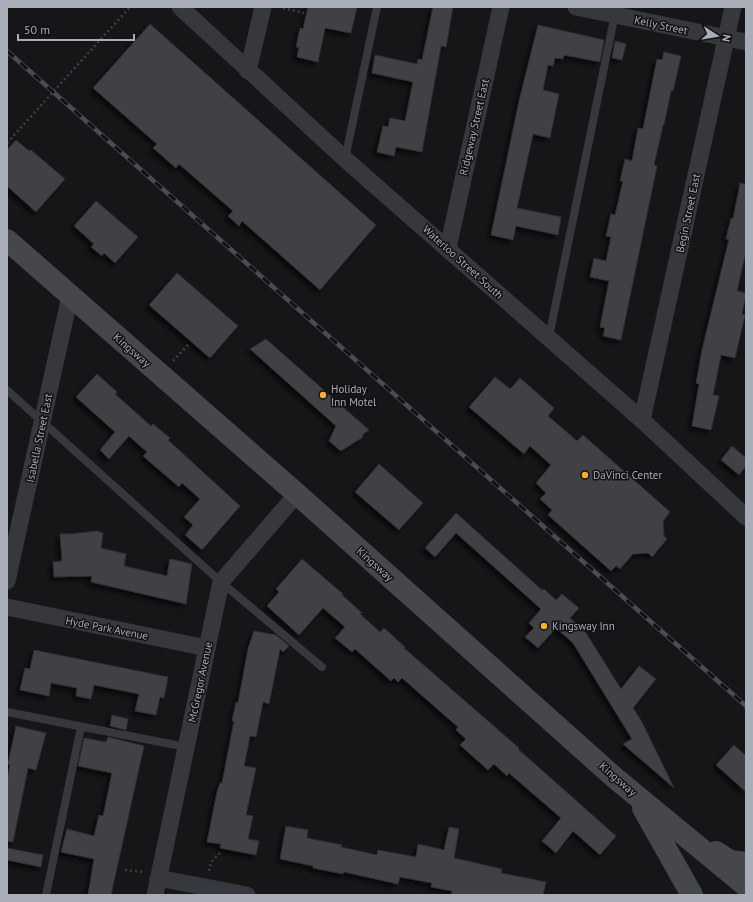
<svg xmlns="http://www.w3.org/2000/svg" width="753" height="902" viewBox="0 0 753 902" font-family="'PT Sans',sans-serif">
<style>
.building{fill:#404145;stroke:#303034;filter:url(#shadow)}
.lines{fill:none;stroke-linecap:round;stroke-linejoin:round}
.path{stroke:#3d3f44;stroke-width:2.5;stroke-dasharray:2 3;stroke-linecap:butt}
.lane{stroke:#37383d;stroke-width:8}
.street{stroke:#37383d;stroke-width:17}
.secondary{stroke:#45474d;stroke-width:22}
.rail-casing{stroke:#4a4c52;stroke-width:4.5}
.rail{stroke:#111113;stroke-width:3;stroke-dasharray:9;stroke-linecap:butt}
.poi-dot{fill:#f2b134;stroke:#111113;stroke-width:1.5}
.labels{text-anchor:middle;stroke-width:3;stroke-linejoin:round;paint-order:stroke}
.street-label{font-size:11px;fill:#a8adb8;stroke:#111113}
.poi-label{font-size:11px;fill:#a8adb8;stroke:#111113;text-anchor:start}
</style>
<defs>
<filter id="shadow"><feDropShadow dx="-3.5" dy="3.5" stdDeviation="2" flood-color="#0009"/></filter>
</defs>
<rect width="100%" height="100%" fill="#161618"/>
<g class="building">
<path d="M 308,7 L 357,7 L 351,33 L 325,28 L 318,62 L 297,57 L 299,47 L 296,47 L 300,28 L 303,29 Z"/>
<path d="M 433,7 L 453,7 L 446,47 L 441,46 L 422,152 L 396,147 L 394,156 L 377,152 L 383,126 L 388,127 L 390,118 L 405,121 L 413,82 L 372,73 L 375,55 L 417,64 L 418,59 L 422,60 Z"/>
<path d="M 150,24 L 376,225 L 320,290 L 242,221 L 239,226 L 228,216 L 233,211 L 179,164 L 176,168 L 153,148 L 157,144 L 93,88 Z"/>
<path d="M 538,25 L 604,40 L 600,62 L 564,55 L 563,59 L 555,58 L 553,66 L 548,65 L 543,90 L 559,94 L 550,138 L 533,134 L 517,208 L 561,217 L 558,235 L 516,226 L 513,240 L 491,235 L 519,101 Z"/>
<path d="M 615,41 L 626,44 L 622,60 L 612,58 Z"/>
<path d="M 664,52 L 681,56 L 673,91 L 671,91 L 664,125 L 663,125 L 654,165 L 657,166 L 621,340 L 603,336 L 605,328 L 600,327 L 609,281 L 590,277 L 594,258 L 606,261 L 611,237 L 606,236 L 611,214 L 615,215 L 623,181 L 620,181 L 625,159 L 632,161 L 638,128 L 643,129 L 657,59 L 662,60 Z"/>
<path d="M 16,140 L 29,151 L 31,150 L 65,179 L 36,212 L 7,186 L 7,150 Z"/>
<path d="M 740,183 L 746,184 L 746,251 L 737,291 L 746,293 L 742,314 L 745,315 L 735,358 L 721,355 L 713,395 L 719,396 L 711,430 L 692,426 L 699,384 L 696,383 L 702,350 L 729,239 L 726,239 L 731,218 L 733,219 Z"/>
<path d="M 96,201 L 138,237 L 115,263 L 104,253 L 102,256 L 91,247 L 94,244 L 74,226 Z"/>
<path d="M 177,273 L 238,326 L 210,358 L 149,305 Z"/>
<path d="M 266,339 L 369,430 L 362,435 L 363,437 L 341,451 L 329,441 L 336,426 L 250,349 Z"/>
<path d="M 97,374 L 117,392 L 115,394 L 151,426 L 153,424 L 170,438 L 168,440 L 240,506 L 202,550 L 185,535 L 193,525 L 184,517 L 200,499 L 182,483 L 179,487 L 143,456 L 147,452 L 129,436 L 109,459 L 100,450 L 115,432 L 76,397 Z"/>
<path d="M 495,377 L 510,389 L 520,378 L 554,408 L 548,416 L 577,441 L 583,435 L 670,512 L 663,521 L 664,536 L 667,539 L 652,557 L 648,553 L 633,554 L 620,569 L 616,566 L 611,571 L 548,515 L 552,510 L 540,499 L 546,493 L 536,483 L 551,465 L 530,446 L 524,454 L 469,407 Z"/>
<path d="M 732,446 L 746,458 L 746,466 L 739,475 L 721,460 Z"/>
<path d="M 379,464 L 423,503 L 399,530 L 355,492 Z"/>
<path d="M 456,513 L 542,590 L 544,589 L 556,600 L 562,594 L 579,608 L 570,618 L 586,633 L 621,689 L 639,666 L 656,679 L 633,708 L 642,722 L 674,788 L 623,744 L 632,739 L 573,643 L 556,628 L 538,648 L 525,637 L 534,628 L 529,623 L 541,609 L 456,533 L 435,557 L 425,548 Z"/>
<path d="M 97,531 L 103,533 L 101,548 L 126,554 L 124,566 L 167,576 L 170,559 L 192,564 L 186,604 L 91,582 L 92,576 L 54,577 L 53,562 L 62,561 L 60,534 L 71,534 Z"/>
<path d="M 302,559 L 343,594 L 342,595 L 362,613 L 360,614 L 380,632 L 384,628 L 405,647 L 404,648 L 519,748 L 518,749 L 616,836 L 600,855 L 573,831 L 556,853 L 542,841 L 561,818 L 509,773 L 507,776 L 494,764 L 488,770 L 460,745 L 466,739 L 456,730 L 458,727 L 402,678 L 398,682 L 394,678 L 391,681 L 355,649 L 352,652 L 335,638 L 345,627 L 323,608 L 299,635 L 267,606 L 279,592 L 276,589 Z"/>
<path d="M 254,631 L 276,635 L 289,646 L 283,652 L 280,649 L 269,704 L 263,702 L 256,737 L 250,736 L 244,766 L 256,768 L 246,815 L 253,816 L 248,839 L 259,841 L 256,855 L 220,848 L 221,844 L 207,842 L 217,792 L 220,783 L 222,783 L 234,721 L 232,721 L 236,702 L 238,703 L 248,649 Z"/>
<path d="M 34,650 L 168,677 L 164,698 L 160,697 L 156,715 L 135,711 L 139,694 L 94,685 L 91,699 L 76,696 L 77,688 L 51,683 L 49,696 L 20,690 L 25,668 L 30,669 Z"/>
<path d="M 112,715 L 128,719 L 126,730 L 110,726 Z"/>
<path d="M 16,726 L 46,733 L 36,770 L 28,768 L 13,842 L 7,841 L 7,781 L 10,765 L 8,764 Z"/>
<path d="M 108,737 L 144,746 L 111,895 L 88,895 L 94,859 L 61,852 L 67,829 L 94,836 L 99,815 L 103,816 L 112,773 L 78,766 L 84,738 L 106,742 Z"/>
<path d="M 734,745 L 746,756 L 746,792 L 716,765 Z"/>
<path d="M 286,826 L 308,830 L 307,838 L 342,845 L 341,847 L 377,855 L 378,850 L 416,857 L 418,844 L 444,850 L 449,827 L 459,829 L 454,858 L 502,869 L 501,873 L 546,882 L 543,895 L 451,895 L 452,891 L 431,887 L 432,883 L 400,877 L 398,884 L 344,872 L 343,874 L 313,868 L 313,866 L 280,859 Z"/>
<path d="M 7,848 L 43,855 L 41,867 L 7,860 Z"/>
</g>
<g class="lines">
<g class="path">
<path d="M 283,8 L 304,13"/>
<path d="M 7,143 L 130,7"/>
<path d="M 173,361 L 189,344"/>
<path d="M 125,870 L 145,872"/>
<path d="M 209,871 L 211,862 L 221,852"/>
</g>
<g class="lane">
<path d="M 345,159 L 377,7"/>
<path d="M 549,337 L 615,14"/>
<path d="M 7,390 L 221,582 L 322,667"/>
<path d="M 7,712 L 186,747"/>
<path d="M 46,895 L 81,727"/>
</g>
<g class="street">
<path d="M 180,7 L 345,159 L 642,420 L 746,517"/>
<path d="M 576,7 L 746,42"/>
<path d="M 248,71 L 263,7"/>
<path d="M 448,248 L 501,7"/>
<path d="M 642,420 L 733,7"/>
<path d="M 7,581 L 70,296"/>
<path d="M 7,607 L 207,648"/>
<path d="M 158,878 L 247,895"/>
<path d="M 155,895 L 221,582 L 297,494"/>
</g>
<g class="secondary">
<path d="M 7,240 L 297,494 L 615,778 L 746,886"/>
<path d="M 643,808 L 692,895"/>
<path d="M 716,852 L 730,861 L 746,863"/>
</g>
<g class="rail-casing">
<path id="rail" d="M 7,51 L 746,706"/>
</g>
<use href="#rail" class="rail"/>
</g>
<g class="poi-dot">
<circle cx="323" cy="395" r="4"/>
<circle cx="585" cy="475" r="4"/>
<circle cx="544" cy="626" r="4"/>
</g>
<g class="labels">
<g class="street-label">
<text transform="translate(661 25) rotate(12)" y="4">Kelly Street</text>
<text transform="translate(474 127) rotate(-77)" y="4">Ridgeway Street East</text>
<text transform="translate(688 213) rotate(-78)" y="4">Begin Street East</text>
<text transform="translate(463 262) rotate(42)" y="4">Waterloo Street South</text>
<text transform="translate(132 350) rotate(41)" y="4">Kingsway</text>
<text transform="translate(39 438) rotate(-78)" y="4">Isabella Street East</text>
<text transform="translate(375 564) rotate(42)" y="4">Kingsway</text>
<text transform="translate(107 628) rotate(11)" y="4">Hyde Park Avenue</text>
<text transform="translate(200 682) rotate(-78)" y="4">McGregor Avenue</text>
<text transform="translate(618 779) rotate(41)" y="4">Kingsway</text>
</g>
<g class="poi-label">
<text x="331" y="393">Holiday<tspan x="331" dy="13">Inn Motel</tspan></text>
<text x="593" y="479">DaVinci Center</text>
<text x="552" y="630">Kingsway Inn</text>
</g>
</g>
<rect width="753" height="902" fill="none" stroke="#a8adb8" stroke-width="16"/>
<g transform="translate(717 36) rotate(102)" stroke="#111113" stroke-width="3" paint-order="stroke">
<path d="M0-3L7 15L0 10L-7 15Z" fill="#a8adb8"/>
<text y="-6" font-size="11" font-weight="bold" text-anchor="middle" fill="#a8adb8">N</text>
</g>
<path d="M18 34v6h116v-6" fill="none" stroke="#a8adb8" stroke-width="2"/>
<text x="24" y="34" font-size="12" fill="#a8adb8" stroke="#111113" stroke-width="3" paint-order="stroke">50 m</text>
</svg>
